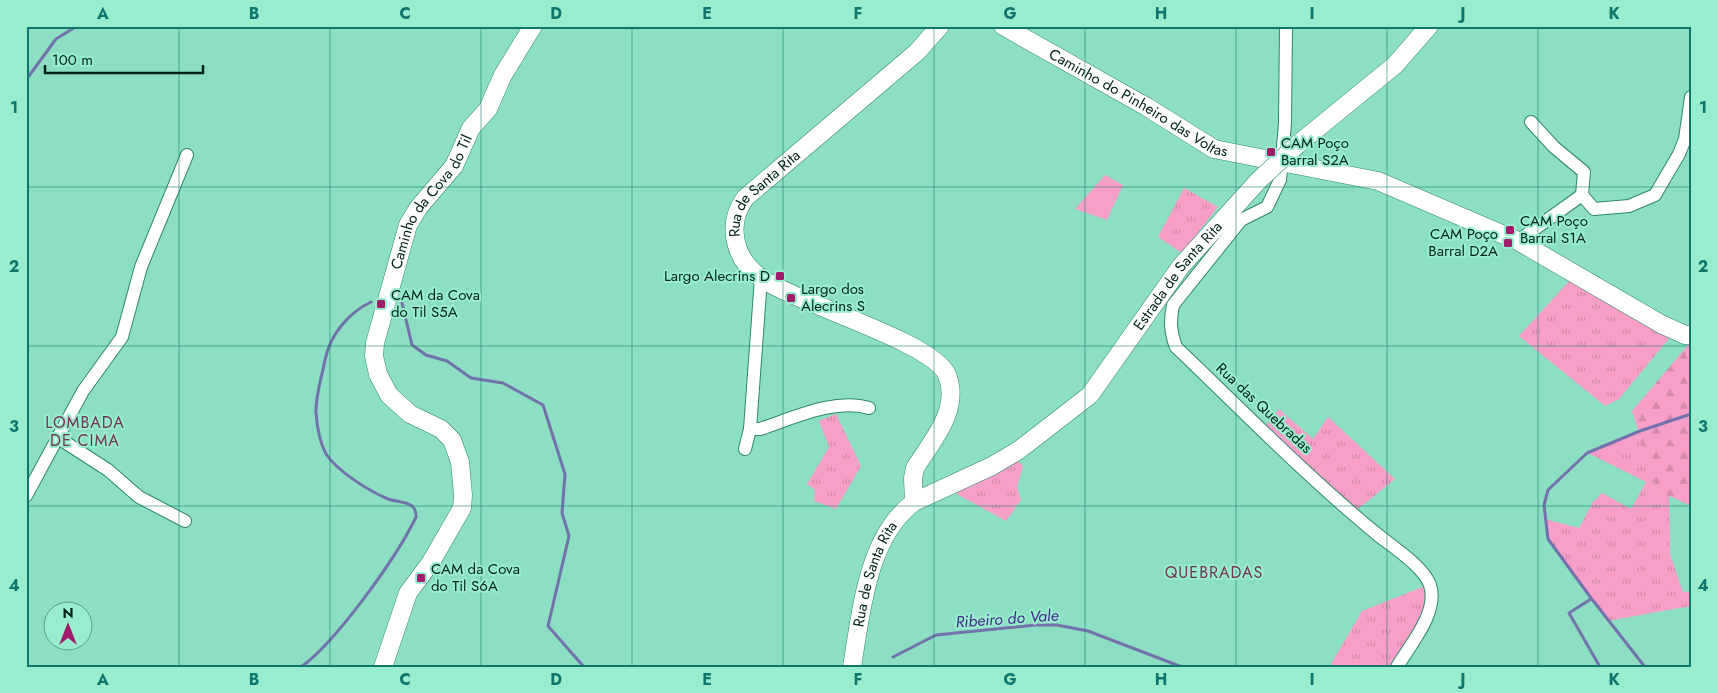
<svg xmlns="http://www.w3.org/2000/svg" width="1717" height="693" viewBox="0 0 1717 693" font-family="Jost,sans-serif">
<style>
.grass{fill:url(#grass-tufts)}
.forest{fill:url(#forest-firs)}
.garden{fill:#f79fc9}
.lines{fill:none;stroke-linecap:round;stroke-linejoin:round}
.stream{stroke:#7273ac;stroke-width:3}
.street-casing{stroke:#2f866c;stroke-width:14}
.secondary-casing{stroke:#2f866c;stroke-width:19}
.street{stroke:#fff;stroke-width:12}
.secondary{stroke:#fff;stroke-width:18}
.secondary-bridge-casing{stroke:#2f866c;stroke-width:19;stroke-linecap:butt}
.secondary-bridge{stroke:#fff;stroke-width:18}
.grid{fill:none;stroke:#0f766e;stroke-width:1;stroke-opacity:0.55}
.poi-dot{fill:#a11d6c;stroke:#99edcf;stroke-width:2}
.labels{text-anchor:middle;stroke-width:4;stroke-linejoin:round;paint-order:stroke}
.street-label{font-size:15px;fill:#002218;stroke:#99edcf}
.poi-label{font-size:15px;fill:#002218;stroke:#99edcf;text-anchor:start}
.neighbourhood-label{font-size:16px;letter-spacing:1px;fill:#743355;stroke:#99edcf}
.water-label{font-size:16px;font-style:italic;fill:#422687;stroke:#99edcf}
.neatline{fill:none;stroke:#0f766e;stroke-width:2}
.grid-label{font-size:16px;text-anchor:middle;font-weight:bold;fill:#0f766e}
</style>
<defs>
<pattern id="grass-tufts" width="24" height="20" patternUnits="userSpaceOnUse" patternTransform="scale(1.25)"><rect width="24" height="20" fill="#f79fc9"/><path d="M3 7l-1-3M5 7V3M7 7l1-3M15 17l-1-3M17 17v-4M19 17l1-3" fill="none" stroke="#d289ac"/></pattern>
<pattern id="forest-firs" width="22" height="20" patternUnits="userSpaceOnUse" patternTransform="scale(1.25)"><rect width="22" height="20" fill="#f79fc9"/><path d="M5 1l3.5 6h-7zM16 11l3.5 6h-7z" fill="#d289ac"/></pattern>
</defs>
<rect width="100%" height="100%" fill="#8cdfc2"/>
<g class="grass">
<path d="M 1184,188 L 1218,207 L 1182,253 L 1158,237 Z"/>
<path d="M 1572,278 L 1672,335 L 1619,399 L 1605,406 L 1519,336 Z"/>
<path d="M 1279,409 L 1313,439 L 1328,417 L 1395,479 L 1352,514 L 1263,429 Z"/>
<path d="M 836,414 L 861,466 L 836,509 L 814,501 L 815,490 L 807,484 L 829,447 L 819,421 Z"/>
<path d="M 1640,430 L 1657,490 L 1669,495 L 1670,554 L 1683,592 L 1691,591 L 1691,606 L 1607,621 L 1548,539 L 1545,519 L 1579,528 L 1593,502 L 1602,493 L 1631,509 L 1646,482 L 1586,452 Z"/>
<path d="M 1017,460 L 1023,466 L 1017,487 L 1021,500 L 1006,521 L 953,492 Z"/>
<path d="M 1430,584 L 1431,601 L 1397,667 L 1333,667 L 1331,664 L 1362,611 Z"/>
</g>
<path class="forest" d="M 1689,344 L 1691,345 L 1691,506 L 1657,490 L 1632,411 Z"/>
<path class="garden" d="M 1105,175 L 1123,185 L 1107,220 L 1075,209 Z"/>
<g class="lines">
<g class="stream">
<path d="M 26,80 L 56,39 L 77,26"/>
<path d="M 402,303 L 412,345 L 426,355 L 447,361 L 471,378 L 503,383 L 543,405 L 565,474 L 562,513 L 569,536 L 548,626 L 584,667"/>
<path d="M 1591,599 L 1569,613 L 1600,667"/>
<path d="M 893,657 L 936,635 L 1035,625 L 1057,625 L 1088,631 L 1182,667"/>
<path d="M 301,667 C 336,642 397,557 416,517 C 416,514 416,510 413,507 C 408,501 395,502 388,499 C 369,491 337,471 326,454 C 320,443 317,426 316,413 C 315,397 322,376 325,360 C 330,335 348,313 371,302"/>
<path d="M 1645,667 L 1591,598 L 1548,539 L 1544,505 L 1548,490 L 1587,453 L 1640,431 L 1691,414"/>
</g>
<g class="street-casing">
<g id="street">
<path d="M 1286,26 L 1285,123 L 1280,180 L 1267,207 L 1241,220 L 1173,305 C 1170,320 1170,332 1176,347 C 1242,410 1307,477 1378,535 C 1393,547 1424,567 1430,585 C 1439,612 1410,645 1397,667"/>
<path d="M 1531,122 L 1554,147 L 1584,172 L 1582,195"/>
<path d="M 1518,241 L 1582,195 L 1594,209 L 1629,206 L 1655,195 L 1679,154 L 1685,139 L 1691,97"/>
<path d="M 761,278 L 750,429 L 760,429 C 794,418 834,398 869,408"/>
<path d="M 57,437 L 108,470 L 139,497 L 185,521"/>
<path d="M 745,449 L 750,429"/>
<path d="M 26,496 L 83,391 L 122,337 L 141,267 L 187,155"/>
</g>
</g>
<g class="secondary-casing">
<g id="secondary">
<path id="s1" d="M 1003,26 L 1147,107 L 1214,149 L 1378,181 L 1518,241 L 1661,324 L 1685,335 L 1691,335"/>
<path d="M 1297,145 L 1395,65 L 1429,26"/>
<path id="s2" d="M 914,502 L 913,478 L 915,468 C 932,441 961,409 947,375 C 934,342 796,303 761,278 C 734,259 726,225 745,198 L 917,52 L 940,26"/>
<path id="s3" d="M 383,667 L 408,593 L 431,562 L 462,508 L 463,495 L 460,462 L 452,440 L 441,429 L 410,414 L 389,395 L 378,374 L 374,356 L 375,343 L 408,225 L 419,207 L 454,166 L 471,128 L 488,109 L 503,75 L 533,26"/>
<path id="s4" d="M 852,667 C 861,613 867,537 914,502 L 992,466 L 1019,450 L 1090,395 L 1181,266 L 1259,180"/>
</g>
</g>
<use href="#street" class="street"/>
<use href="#secondary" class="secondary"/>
<g class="secondary-bridge-casing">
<path id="secondary-bridge" d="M 1259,180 L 1297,145"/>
</g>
<use href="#secondary-bridge" class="secondary-bridge"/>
</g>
<path class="grid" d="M 179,26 L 179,667M 330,26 L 330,667M 481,26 L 481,667M 632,26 L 632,667M 783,26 L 783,667M 934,26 L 934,667M 1085,26 L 1085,667M 1236,26 L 1236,667M 1387,26 L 1387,667M 1538,26 L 1538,667M 26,187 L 1691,187M 26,346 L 1691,346M 26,506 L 1691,506"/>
<g class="poi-dot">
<rect x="1266" y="147" width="10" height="10" rx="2.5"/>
<rect x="1505" y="225" width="10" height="10" rx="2.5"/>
<rect x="1503" y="238" width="10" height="10" rx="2.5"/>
<rect x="775" y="271" width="10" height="10" rx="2.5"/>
<rect x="786" y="293" width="10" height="10" rx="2.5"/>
<rect x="376" y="299" width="10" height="10" rx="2.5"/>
<rect x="416" y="573" width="10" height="10" rx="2.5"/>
</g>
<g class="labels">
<g class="street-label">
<text dy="5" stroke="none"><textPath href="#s1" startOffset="156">Caminho do Pinheiro das Voltas</textPath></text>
<text dy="5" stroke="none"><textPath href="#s2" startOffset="454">Rua de Santa Rita</textPath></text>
<text dy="5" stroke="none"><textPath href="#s3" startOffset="536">Caminho da Cova do Til</textPath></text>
<text dy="5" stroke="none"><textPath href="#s4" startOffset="536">Estrada de Santa Rita</textPath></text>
<text transform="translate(1264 408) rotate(43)" y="5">Rua das Quebradas</text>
<text dy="5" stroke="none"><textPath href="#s4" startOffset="96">Rua de Santa Rita</textPath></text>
</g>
<g class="poi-label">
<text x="1281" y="148">CAM Poço<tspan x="1281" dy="17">Barral S2A</tspan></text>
<text x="1520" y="226">CAM Poço<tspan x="1520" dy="17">Barral S1A</tspan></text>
<text x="1498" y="239" text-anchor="end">CAM Poço<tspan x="1498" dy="17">Barral D2A</tspan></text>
<text x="770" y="281" text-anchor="end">Largo Alecrins D</text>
<text x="801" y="294">Largo dos<tspan x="801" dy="17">Alecrins S</tspan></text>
<text x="391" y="300">CAM da Cova<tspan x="391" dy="17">do Til S5A</tspan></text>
<text x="431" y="574">CAM da Cova<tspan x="431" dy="17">do Til S6A</tspan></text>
</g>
<g class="neighbourhood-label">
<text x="85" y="428">LOMBADA<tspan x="85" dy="18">DE CIMA</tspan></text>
<text x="1214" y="578">QUEBRADAS</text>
</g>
<g class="water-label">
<text transform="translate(1007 618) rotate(-4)" y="6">Ribeiro do Vale</text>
</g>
</g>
<rect width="1717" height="693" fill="none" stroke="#99edcf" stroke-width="55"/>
<g transform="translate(68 626)"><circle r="24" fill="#99edcf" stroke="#5c9c86"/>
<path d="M0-4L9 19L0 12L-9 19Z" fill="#a11d6c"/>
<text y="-8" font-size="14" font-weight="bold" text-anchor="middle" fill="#002218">N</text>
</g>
<path d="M45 65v8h158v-8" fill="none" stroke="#002218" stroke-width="2.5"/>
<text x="52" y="65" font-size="15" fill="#002218" stroke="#99edcf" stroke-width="4" paint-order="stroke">100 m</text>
<rect x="28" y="28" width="1662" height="638" class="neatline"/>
<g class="grid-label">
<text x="103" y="19">A</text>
<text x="254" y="19">B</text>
<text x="405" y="19">C</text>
<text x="556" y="19">D</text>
<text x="707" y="19">E</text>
<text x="858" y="19">F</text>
<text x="1010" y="19">G</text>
<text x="1161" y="19">H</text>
<text x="1312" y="19">I</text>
<text x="1463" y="19">J</text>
<text x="1614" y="19">K</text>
<text x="14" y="113">1</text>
<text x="1703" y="113">1</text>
<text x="14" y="272">2</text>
<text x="1703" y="272">2</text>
<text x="14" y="432">3</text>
<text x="1703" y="432">3</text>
<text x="14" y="591">4</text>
<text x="1703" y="591">4</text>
<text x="103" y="685">A</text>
<text x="254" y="685">B</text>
<text x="405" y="685">C</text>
<text x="556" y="685">D</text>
<text x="707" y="685">E</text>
<text x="858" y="685">F</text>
<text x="1010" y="685">G</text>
<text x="1161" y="685">H</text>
<text x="1312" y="685">I</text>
<text x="1463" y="685">J</text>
<text x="1614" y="685">K</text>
</g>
</svg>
